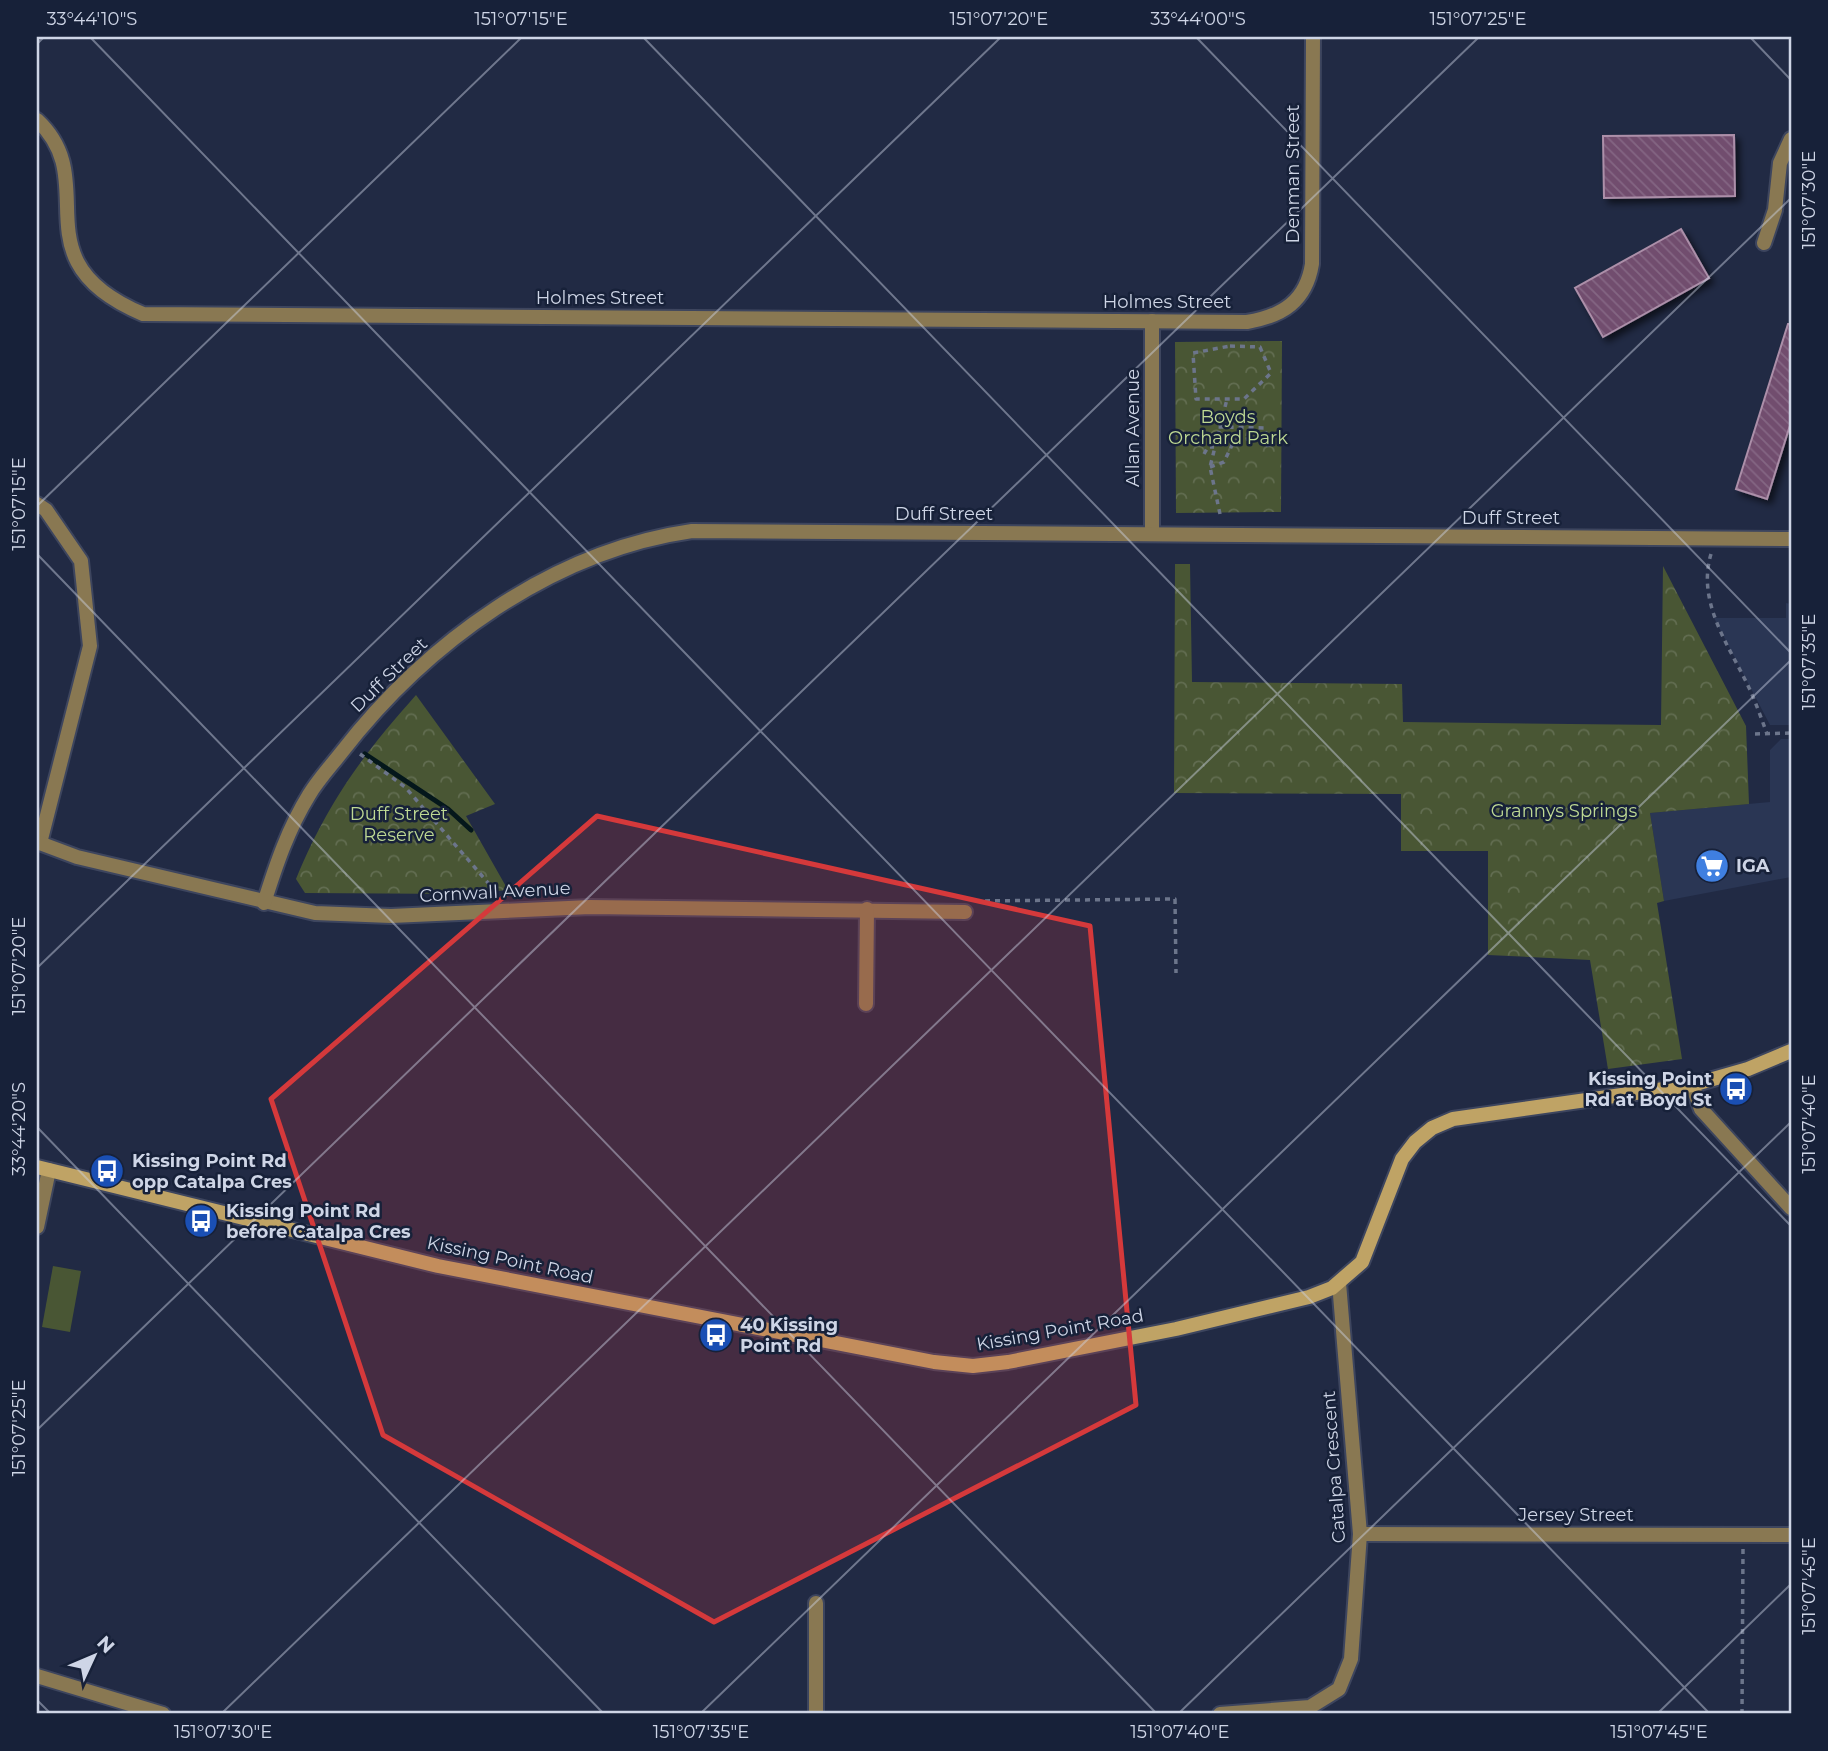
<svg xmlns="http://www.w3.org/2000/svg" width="1828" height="1751" viewBox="0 0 1828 1751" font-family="Montserrat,sans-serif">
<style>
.built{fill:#2a3654}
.park{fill:url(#park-crowns)}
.pitch{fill:#495634}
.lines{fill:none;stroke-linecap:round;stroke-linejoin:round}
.stream{stroke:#04171b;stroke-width:5}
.building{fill:url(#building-back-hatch);stroke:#ac8fa9;stroke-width:2;filter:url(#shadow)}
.street-casing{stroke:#3d455e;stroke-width:18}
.secondary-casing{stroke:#3d455e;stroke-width:18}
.path{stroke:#6c758b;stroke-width:3.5;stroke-dasharray:5 5;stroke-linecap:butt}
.street{stroke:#897852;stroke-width:14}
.secondary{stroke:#bfa365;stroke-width:14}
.marked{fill:#d5393b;fill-opacity:0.2;stroke:#d5393b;stroke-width:5;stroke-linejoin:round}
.ticks{fill:none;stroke:#ced5e6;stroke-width:2;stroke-opacity:0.45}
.labels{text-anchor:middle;stroke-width:5;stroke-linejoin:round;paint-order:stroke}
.street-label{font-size:18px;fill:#ced5e6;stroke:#172139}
.park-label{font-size:18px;fill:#bed993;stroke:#172139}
.poi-label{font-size:18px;font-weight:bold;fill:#ced5e6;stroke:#172139;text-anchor:start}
.neatline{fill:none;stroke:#ced5e6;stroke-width:2.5}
.ticks-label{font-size:18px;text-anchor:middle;fill:#ced5e6}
</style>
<defs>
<pattern id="park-crowns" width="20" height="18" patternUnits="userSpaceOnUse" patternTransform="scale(1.75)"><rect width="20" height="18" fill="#495634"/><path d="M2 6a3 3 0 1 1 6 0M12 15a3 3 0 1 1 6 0" fill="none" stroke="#626d51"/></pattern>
<pattern id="building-back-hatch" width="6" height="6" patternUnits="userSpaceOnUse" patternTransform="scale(1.75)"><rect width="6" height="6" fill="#714d6e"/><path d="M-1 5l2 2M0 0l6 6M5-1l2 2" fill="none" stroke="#846683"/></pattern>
<filter id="shadow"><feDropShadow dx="4.5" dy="4.5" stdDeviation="3.5" flood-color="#0009"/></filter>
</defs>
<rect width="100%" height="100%" fill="#212a44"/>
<g class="built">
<path d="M 1786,603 L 1791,604 L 1791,725 L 1770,725 L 1714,618 L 1786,618 Z"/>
<path d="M 1781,739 L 1791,739 L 1791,877 L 1664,901 L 1650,813 L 1770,802 L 1770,750 Z"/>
</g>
<g class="park">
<path d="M 1282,341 L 1281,512 L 1176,513 L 1175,342 Z"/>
<path d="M 1175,564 L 1190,564 L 1192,682 L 1402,684 L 1403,722 L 1661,725 L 1663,566 L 1746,726 L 1749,804 L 1650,813 L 1664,901 L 1657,903 L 1682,1059 L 1608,1069 L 1590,960 L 1488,955 L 1488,851 L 1401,851 L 1401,794 L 1174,793 Z"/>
<path d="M 416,695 L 495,804 L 466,816 L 508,890 L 462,894 L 305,893 L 296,879 C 328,802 361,757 416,695 Z"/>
</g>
<path class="pitch" d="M 53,1266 L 81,1271 L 70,1332 L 42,1327 Z"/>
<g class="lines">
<path class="stream" d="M 365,754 L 448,809 L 471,830"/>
</g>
<g class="building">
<path d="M 1734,135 L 1735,196 L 1604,198 L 1603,136 Z"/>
<path d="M 1681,229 L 1709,278 L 1603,337 L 1575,288 Z"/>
<path d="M 1788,324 L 1791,324 L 1791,422 L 1767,499 L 1736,489 Z"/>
</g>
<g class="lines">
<g class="street-casing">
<g id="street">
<path d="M 37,120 C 105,183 15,260 143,314 L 1247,322 C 1283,316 1306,301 1312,264 L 1313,37"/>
<path d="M 1764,243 L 1775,210 L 1780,163 L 1791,139"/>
<path d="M 37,504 L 46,510 L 81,561 L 90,646 L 40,843"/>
<path d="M 1152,534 L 1152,321"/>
<path d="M 37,842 L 77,857 L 315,913 L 391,916 L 590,907 L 965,912"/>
<path d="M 264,903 C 276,865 288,829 309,795 C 318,780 330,767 341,753 C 426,643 552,551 692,531 L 1791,539"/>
<path d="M 866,1004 L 867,909"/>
<path d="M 1692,1085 L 1701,1109 L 1791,1208"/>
<path d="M 37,1227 L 49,1170"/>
<path d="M 1360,1534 L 1791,1535"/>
<path d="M 37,1676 L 163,1714"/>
<path d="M 816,1714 L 816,1603"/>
<path d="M 1220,1714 L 1310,1707 L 1339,1689 L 1351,1659 L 1360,1534 L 1339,1283"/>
</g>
</g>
<g class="secondary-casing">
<path id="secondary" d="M 37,1167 L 438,1266 L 934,1362 L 973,1366 L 1008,1362 L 1176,1329 L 1309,1297 L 1332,1288 L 1362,1262 L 1402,1159 L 1415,1142 L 1432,1128 L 1453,1119 L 1692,1085 L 1748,1069 L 1791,1051"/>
</g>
<g class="path">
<path d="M 1230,346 L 1260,347 L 1271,373 L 1244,399 L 1196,399 L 1193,353 Z"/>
<path d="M 1266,436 L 1268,447"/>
<path d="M 1204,454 L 1208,447 L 1214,447"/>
<path d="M 1210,467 L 1224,462 L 1234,441 L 1266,436 L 1265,428 L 1218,427"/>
<path d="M 1220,514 L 1210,467 L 1227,399"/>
<path d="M 1711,554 C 1696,604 1731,648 1751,692 C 1757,706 1762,720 1767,734"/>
<path d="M 1755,734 L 1791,733"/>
<path d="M 360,754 L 405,787 L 490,885 L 494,897"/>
<path d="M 975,901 L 1175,899 L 1176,973"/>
<path d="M 1742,1714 L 1743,1548"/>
</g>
<use href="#street" class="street"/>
<use href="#secondary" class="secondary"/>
</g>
<path class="marked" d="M 597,816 L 1090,926 L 1136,1405 L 714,1622 L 383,1435 L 271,1099 Z"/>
<path class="ticks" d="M 90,37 L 1710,1714M 643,37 L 1791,1226M 1196,37 L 1791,653M 1750,37 L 1791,80M 37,44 L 44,37M 37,506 L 522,37M 37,554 L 1157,1714M 37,968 L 1001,37M 37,1127 L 604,1714M 37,1430 L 1479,37M 37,1700 L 51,1714M 221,1714 L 1791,198M 700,1714 L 1791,660M 1178,1714 L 1791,1122M 1657,1714 L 1791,1584"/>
<defs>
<g id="supermarket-disc" transform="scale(1.75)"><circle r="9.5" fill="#3f7fe0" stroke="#172139"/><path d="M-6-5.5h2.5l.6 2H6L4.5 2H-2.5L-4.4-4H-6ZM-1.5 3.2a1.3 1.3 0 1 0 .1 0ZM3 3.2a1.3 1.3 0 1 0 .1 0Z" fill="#fff"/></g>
<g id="bus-disc" transform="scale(1.75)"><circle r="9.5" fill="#1a4fb4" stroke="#172139"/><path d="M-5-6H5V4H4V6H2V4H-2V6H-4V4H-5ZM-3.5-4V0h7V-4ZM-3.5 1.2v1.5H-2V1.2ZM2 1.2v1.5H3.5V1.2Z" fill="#fff"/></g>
</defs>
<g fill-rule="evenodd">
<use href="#supermarket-disc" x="1712" y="866"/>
<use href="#bus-disc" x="1736" y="1089"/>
<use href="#bus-disc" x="107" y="1171"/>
<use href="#bus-disc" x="201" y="1221"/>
<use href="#bus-disc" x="716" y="1335"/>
</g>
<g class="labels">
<g class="street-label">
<text transform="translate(1293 174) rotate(-90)" y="6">Denman Street</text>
<text x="600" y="304">Holmes Street</text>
<text x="1167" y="308">Holmes Street</text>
<text transform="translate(1133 428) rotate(-90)" y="6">Allan Avenue</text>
<text x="944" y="520">Duff Street</text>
<text x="1511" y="524">Duff Street</text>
<text transform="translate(389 675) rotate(-44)" y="6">Duff Street</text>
<text transform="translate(495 892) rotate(-3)" y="6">Cornwall Avenue</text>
<text transform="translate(510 1260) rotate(12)" y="6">Kissing Point Road</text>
<text transform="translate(1060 1330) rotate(-10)" y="6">Kissing Point Road</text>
<text transform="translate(1334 1467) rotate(-94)" y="6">Catalpa Crescent</text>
<text x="1576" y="1521">Jersey Street</text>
</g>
<g class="park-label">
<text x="1228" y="423">Boyds<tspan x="1228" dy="21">Orchard Park</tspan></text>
<text x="1564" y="817">Grannys Springs</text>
<text x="399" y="820">Duff Street<tspan x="399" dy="21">Reserve</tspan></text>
</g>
<g class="poi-label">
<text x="1736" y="872">IGA</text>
<text x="1712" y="1085" text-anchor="end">Kissing Point<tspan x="1712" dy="21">Rd at Boyd St</tspan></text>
<text x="132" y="1167">Kissing Point Rd<tspan x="132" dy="21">opp Catalpa Cres</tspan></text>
<text x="226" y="1217">Kissing Point Rd<tspan x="226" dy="21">before Catalpa Cres</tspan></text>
<text x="740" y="1331">40 Kissing<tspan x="740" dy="21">Point Rd</tspan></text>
</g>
</g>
<rect width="1828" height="1751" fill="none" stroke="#172139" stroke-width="77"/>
<g transform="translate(94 1656) rotate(46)" stroke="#172139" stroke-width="5" paint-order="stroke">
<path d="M0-5L12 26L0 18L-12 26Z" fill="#ced5e6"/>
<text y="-10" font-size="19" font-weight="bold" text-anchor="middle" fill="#ced5e6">N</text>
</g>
<rect x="38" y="38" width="1752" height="1674" class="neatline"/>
<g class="ticks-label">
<text x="92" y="25">33°44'10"S</text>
<text x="521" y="25">151°07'15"E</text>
<text x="999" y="25">151°07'20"E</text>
<text x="1198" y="25">33°44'00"S</text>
<text x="1478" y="25">151°07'25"E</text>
<text transform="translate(1809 200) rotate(-90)" y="6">151°07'30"E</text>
<text transform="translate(19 504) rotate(-90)" y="6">151°07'15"E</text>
<text transform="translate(1809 662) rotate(-90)" y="6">151°07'35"E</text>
<text transform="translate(19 966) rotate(-90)" y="6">151°07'20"E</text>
<text transform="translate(1809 1124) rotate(-90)" y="6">151°07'40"E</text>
<text transform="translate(19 1129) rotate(-90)" y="6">33°44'20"S</text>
<text transform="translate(19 1428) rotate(-90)" y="6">151°07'25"E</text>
<text transform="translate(1809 1586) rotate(-90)" y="6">151°07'45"E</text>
<text x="223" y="1738">151°07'30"E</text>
<text x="701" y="1738">151°07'35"E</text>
<text x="1180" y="1738">151°07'40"E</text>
<text x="1659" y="1738">151°07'45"E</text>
</g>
</svg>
